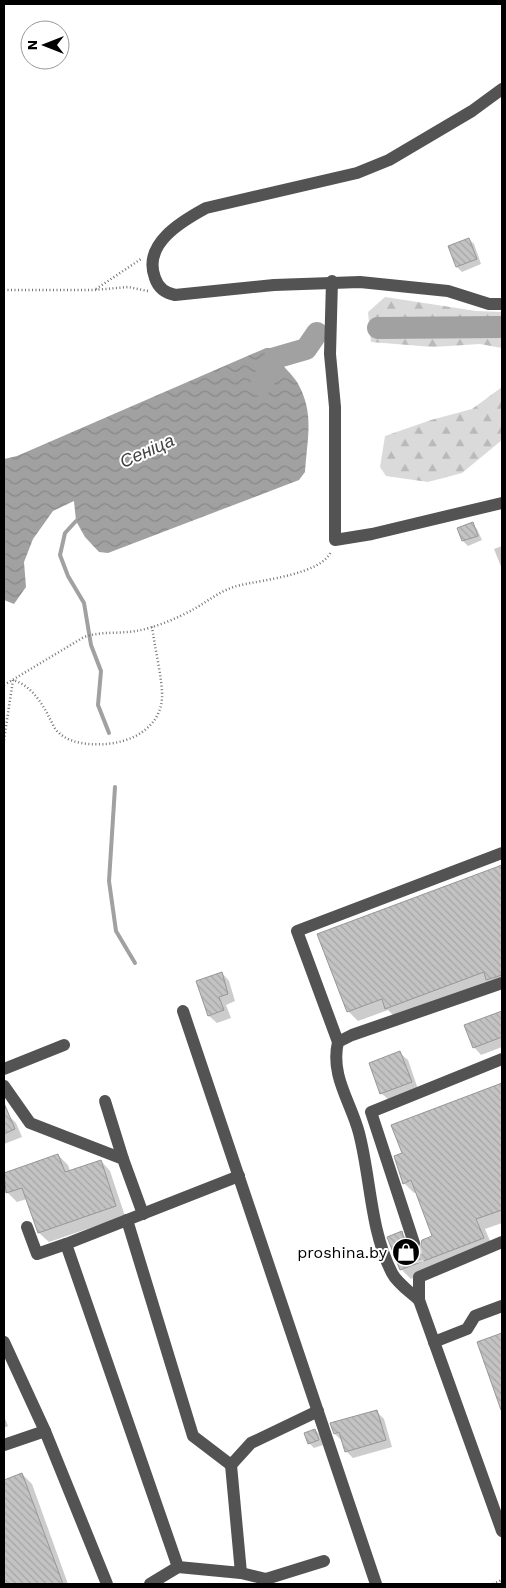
<svg xmlns="http://www.w3.org/2000/svg" width="506" height="1588" viewBox="0 0 506 1588" font-family="'Work Sans',sans-serif">
<style>
.forest{fill:url(#forest-firs)}
.water{fill:url(#water-waves)}
.shadow{fill:#0003}
.lines{fill:none;stroke-linecap:round;stroke-linejoin:round}
.stream{stroke:#a1a1a1;stroke-width:4}
.river{stroke:#a1a1a1;stroke-width:22}
.building{fill:url(#building-back-hatch);stroke:#979797}
.minor-tunnel{stroke:#d9d9d9;stroke-width:12;stroke-dasharray:12 6;stroke-linecap:butt}
.path{stroke:#757575;stroke-width:2.5;stroke-dasharray:1 2.5;stroke-linecap:butt}
.minor{stroke:#535353;stroke-width:12}
.labels{text-anchor:middle;stroke-width:4;stroke-linejoin:round;paint-order:stroke}
.poi-label{font-size:16px;fill:#000;stroke:#fff;text-anchor:end}
.water-label{font-size:18px;font-style:italic;fill:#424242;stroke:#fff}
</style>
<defs>
<pattern id="forest-firs" width="22" height="20" patternUnits="userSpaceOnUse" patternTransform="scale(1.25)"><rect width="22" height="20" fill="#dadada"/><path d="M5 1l3.5 6h-7zM16 11l3.5 6h-7z" fill="#b9b9b9"/></pattern>
<pattern id="water-waves" width="16" height="10" patternUnits="userSpaceOnUse" patternTransform="scale(1.25)"><rect width="16" height="10" fill="#a1a1a1"/><path d="M0 5q4-4 8 0t8 0" fill="none" stroke="#898989"/></pattern>
<pattern id="building-back-hatch" width="6" height="6" patternUnits="userSpaceOnUse" patternTransform="scale(1.25)"><rect width="6" height="6" fill="#c3c3c3"/><path d="M-1 5l2 2M0 0l6 6M5-1l2 2" fill="none" stroke="#a6a6a6"/></pattern>
</defs>
<rect width="100%" height="100%" fill="#fff"/>
<g class="forest">
<path d="M 385,297 L 476,311 L 502,312 L 502,348 L 480,344 L 433,347 L 371,342 L 368,312 Z"/>
<path d="M 502,387 L 502,440 L 462,473 L 428,482 L 386,476 L 380,467 L 385,436 L 431,420 L 472,409 Z"/>
</g>
<path class="water" d="M 266,348 L 271,348 C 277,362 289,370 297,382 C 315,413 307,438 305,472 L 299,480 L 108,553 L 99,552 L 85,537 L 76,521 L 74,501 L 53,511 L 33,539 L 24,562 L 26,587 L 14,604 L 4,600 L 4,459 L 17,456 Z"/>
<g class="shadow">
<path d="M 469,239 L 474,244 L 481,264 L 462,272 L 457,267 L 449,247 Z"/>
<path d="M 472,524 L 477,529 L 482,540 L 468,546 L 463,541 Z"/>
<path d="M 502,546 L 502,569 L 494,549 Z"/>
<path d="M 502,866 L 502,987 L 396,1018 L 388,1010 L 358,1021 L 348,1011 L 318,935 Z"/>
<path d="M 222,973 L 229,981 L 235,1001 L 226,1005 L 231,1018 L 217,1023 L 209,1016 L 197,982 Z"/>
<path d="M 502,1013 L 502,1047 L 481,1055 L 474,1047 L 466,1026 Z"/>
<path d="M 400,1053 L 408,1060 L 418,1089 L 389,1100 L 381,1093 Z"/>
<path d="M 502,1084 L 502,1223 L 485,1229 L 493,1248 L 411,1279 L 401,1269 L 401,1233 L 411,1242 L 414,1252 L 421,1249 L 434,1237 L 417,1191 L 414,1193 L 404,1183 L 403,1153 L 393,1125 Z"/>
<path d="M 9,1116 L 16,1123 L 22,1137 L 4,1144 L 4,1118 Z"/>
<path d="M 58,1155 L 68,1165 L 70,1171 L 101,1161 L 110,1171 L 125,1216 L 49,1242 L 39,1233 L 27,1199 L 17,1202 L 7,1192 L 4,1174 Z"/>
<path d="M 502,1334 L 502,1410 L 478,1343 Z"/>
<path d="M 376,1411 L 384,1419 L 392,1447 L 353,1458 L 346,1451 L 343,1442 L 335,1434 L 332,1424 Z"/>
<path d="M 4,1416 L 8,1426 L 4,1428 Z"/>
<path d="M 315,1430 L 320,1435 L 323,1445 L 314,1448 L 309,1443 Z"/>
<path d="M 22,1474 L 32,1484 L 68,1584 L 4,1584 L 4,1481 Z"/>
</g>
<g class="lines">
<g class="stream">
<path d="M 76,521 L 65,533 L 60,555 L 68,576 L 84,603 L 91,645 L 101,671 L 98,705 L 109,733"/>
<path d="M 115,787 L 109,881 L 116,931 L 135,963"/>
</g>
<g class="river">
<path d="M 378,328 L 502,327"/>
<path d="M 261,385 L 275,358 L 306,349 L 317,333"/>
</g>
</g>
<g class="building">
<path d="M 469,238 L 477,259 L 456,267 L 448,246 Z"/>
<path d="M 473,522 L 478,536 L 462,541 L 457,528 Z"/>
<path d="M 502,865 L 502,975 L 486,980 L 484,972 L 385,1009 L 382,999 L 347,1012 L 317,934 Z"/>
<path d="M 222,972 L 228,994 L 219,997 L 224,1010 L 208,1016 L 196,981 Z"/>
<path d="M 502,1011 L 502,1037 L 473,1048 L 464,1025 Z"/>
<path d="M 400,1051 L 412,1082 L 380,1094 L 369,1063 Z"/>
<path d="M 502,1083 L 502,1210 L 476,1219 L 484,1238 L 400,1270 L 387,1237 L 402,1231 L 406,1246 L 413,1251 L 420,1248 L 422,1240 L 432,1236 L 411,1180 L 403,1184 L 394,1156 L 402,1153 L 391,1125 Z"/>
<path d="M 4,1103 L 15,1129 L 4,1134 Z"/>
<path d="M 58,1154 L 65,1172 L 101,1160 L 116,1206 L 38,1233 L 22,1188 L 6,1193 L 4,1173 Z"/>
<path d="M 502,1333 L 502,1409 L 501,1410 L 477,1342 Z"/>
<path d="M 377,1410 L 386,1440 L 345,1452 L 339,1432 L 334,1434 L 330,1423 Z"/>
<path d="M 315,1429 L 319,1440 L 308,1444 L 304,1433 Z"/>
<path d="M 22,1473 L 63,1584 L 4,1584 L 4,1480 Z"/>
</g>
<g class="lines">
<path class="minor-tunnel" d="M 414,1243 L 418,1263"/>
<g class="path">
<path d="M 96,289 L 141,259"/>
<path d="M 4,290 L 94,290 L 128,287 L 148,291"/>
<path d="M 4,685 L 84,637 C 102,631 118,634 136,631 C 154,628 178,618 194,609 C 210,600 222,589 241,585 C 262,580 323,574 331,551"/>
<path d="M 4,740 L 13,680 C 30,685 41,701 49,717 C 52,722 54,729 59,733 C 71,744 91,745 106,744 C 132,742 160,728 162,698 C 163,681 154,645 152,626"/>
<path d="M 493,1584 L 502,1580"/>
</g>
<g class="minor">
<path d="M 502,89 L 472,111 L 389,160 L 357,173 L 206,208 C 182,221 142,244 155,278 C 158,287 165,293 175,295 L 274,285 L 360,282 L 448,291 L 489,304 L 502,304"/>
<path d="M 332,281 L 330,354 L 335,407 L 335,540 L 372,534 L 502,503"/>
<path d="M 183,1011 L 376,1584"/>
<path d="M 338,1042 L 297,931 L 502,853"/>
<path d="M 4,1069 L 64,1045"/>
<path d="M 4,1086 L 30,1123 L 123,1159 L 143,1214"/>
<path d="M 105,1101 L 123,1159"/>
<path d="M 127,1220 L 193,1436 L 231,1465 L 251,1443 L 318,1411"/>
<path d="M 27,1227 L 37,1254 L 66,1244"/>
<path d="M 502,1242 L 419,1277 L 419,1300 L 502,1531"/>
<path d="M 414,1243 L 371,1112 L 502,1059"/>
<path d="M 419,1300 C 410,1292 397,1283 392,1273 C 370,1230 371,1179 359,1133 C 351,1102 330,1076 338,1042 L 352,1035 L 502,983"/>
<path d="M 4,1342 L 45,1431 L 107,1584"/>
<path d="M 434,1342 L 467,1329 L 475,1316 L 502,1306"/>
<path d="M 4,1445 L 45,1431"/>
<path d="M 178,1567 L 241,1573 L 231,1465"/>
<path d="M 241,1573 L 266,1579 L 324,1561"/>
<path d="M 150,1584 L 178,1567 L 66,1244 L 239,1176"/>
</g>
</g>
<defs>
<g id="shop-disc" transform="scale(1.4375)"><circle r="9.5" fill="#000" stroke="#fff"/><path d="M-5-2.5h2.3a2.7 3.5 0 0 1 5.4 0H5L5.5 6h-11ZM-1.5-2.5h3a1.5 2.3 0 0 0-3 0Z" fill="#fff"/></g>
</defs>
<g fill-rule="evenodd">
<use href="#shop-disc" x="406" y="1252"/>
</g>
<g class="labels">
<g class="poi-label">
<text x="387" y="1258">proshina.by</text>
</g>
<g class="water-label">
<text transform="translate(147 451) rotate(-24)" y="6">Сеніца</text>
</g>
</g>
<rect width="506" height="1588" fill="none" stroke="#000000" stroke-width="10"/>
<g transform="translate(45 45) rotate(270)"><circle r="24" fill="#ffffff" stroke="#999999"/>
<path d="M0-4L9 19L0 12L-9 19Z" fill="#000000"/>
<text y="-8" font-size="14" font-weight="bold" text-anchor="middle" fill="#000000">N</text>
</g>
</svg>
